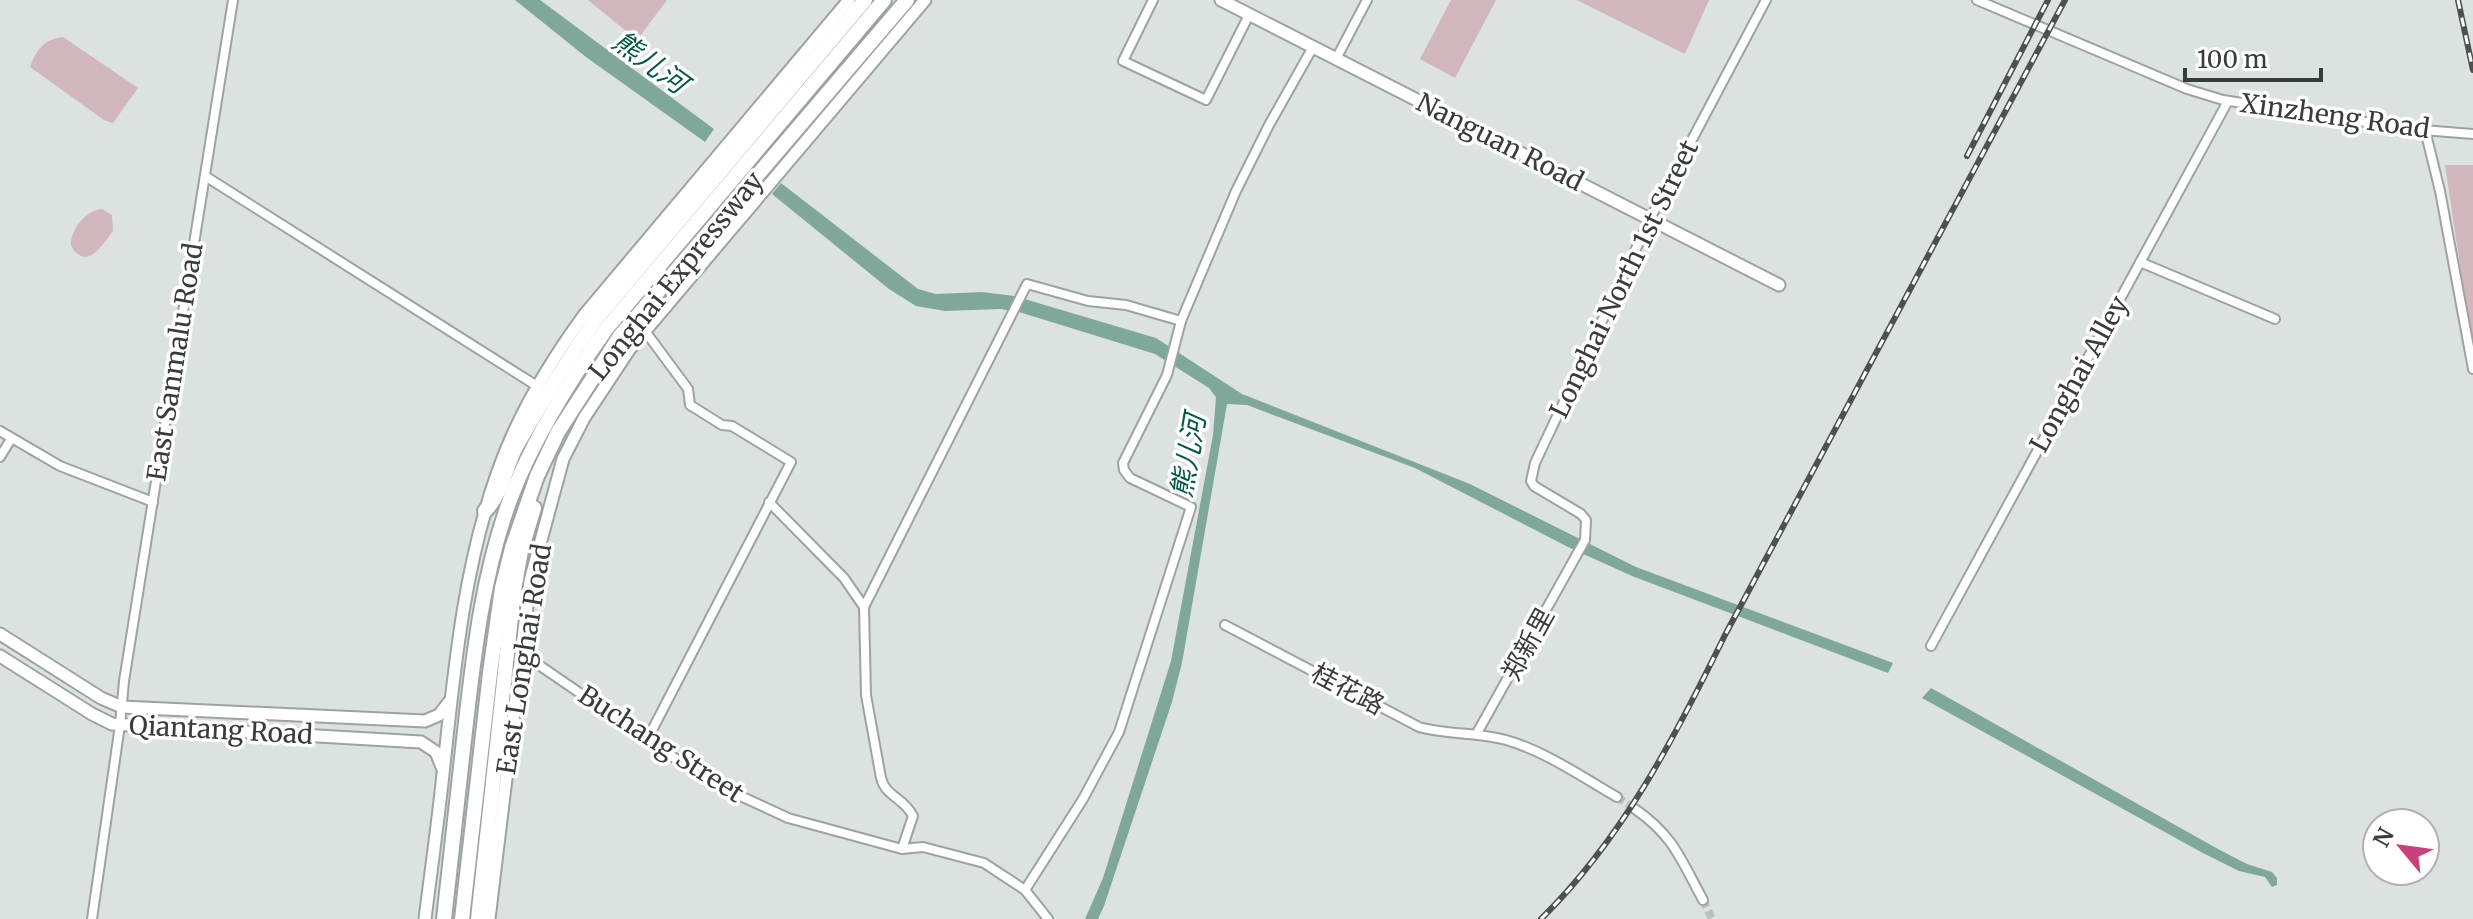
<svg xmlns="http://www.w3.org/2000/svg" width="2473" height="919" viewBox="0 0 2473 919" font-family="Merriweather,'Noto Sans SC',serif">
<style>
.green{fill:#d2b6be}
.water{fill:#7fa89b}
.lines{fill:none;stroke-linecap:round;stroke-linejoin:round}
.street-tunnel{stroke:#bbc1bf;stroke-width:8;stroke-dasharray:8 4;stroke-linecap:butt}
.street-casing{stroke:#9ca3a1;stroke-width:12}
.secondary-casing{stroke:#9ca3a1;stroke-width:15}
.highway-casing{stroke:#9ca3a1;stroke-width:18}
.street{stroke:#fff;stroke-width:8}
.secondary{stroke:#fff;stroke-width:11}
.highway{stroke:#fff;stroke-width:14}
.rail-casing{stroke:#4d514f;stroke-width:6}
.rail{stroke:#fff;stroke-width:3;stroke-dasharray:9;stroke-linecap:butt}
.labels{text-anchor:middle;stroke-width:7;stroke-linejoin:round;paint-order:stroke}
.street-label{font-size:26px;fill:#393c3b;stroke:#fff}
.water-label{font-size:28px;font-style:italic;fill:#005848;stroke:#fff}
</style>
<rect width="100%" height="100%" fill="#dbe2e0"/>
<g class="green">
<path d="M 588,0 L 667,0 L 637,40 Z"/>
<path d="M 1451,0 L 1496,0 L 1455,78 L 1420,59 Z"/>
<path d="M 1577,0 L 1709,0 L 1685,54 Z"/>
<path d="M 63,37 L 138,88 L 113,123 L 104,120 L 30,67 C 36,50 44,39 63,37 Z"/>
<path d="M 2445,165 L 2473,165 L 2473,352 Z"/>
<path d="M 102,209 L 112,215 L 113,231 C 102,245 87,272 71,246 C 70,230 86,210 102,209 Z"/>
</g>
<g class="water">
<path d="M 515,0 L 540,0 L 714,129 L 705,142 L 586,57 Z"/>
<path d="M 781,183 L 918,289 L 936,294 L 982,292 L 1014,296 L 1156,338 L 1242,394 L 1470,484 L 1636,567 L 1893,663 L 1888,673 L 1632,576 L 1568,547 L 1415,468 L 1247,405 L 1227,404 L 1182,663 L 1172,702 L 1104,906 L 1098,919 L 1085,919 L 1103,878 L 1171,661 L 1213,435 L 1216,397 L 1209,388 L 1155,354 L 1019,312 L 1000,309 L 945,311 L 916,306 L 889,289 L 772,194 Z"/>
<path d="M 1931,688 L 2218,849 L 2247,864 L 2272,872 L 2277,878 L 2277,885 L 2272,887 L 2265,877 L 2239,871 L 2201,852 L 1922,698 Z"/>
</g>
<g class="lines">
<g class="street-tunnel">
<path d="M 1617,797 L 1635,809"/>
<path d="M 1703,900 L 1712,919"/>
</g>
<g class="street-casing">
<g id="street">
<path d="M 1153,0 L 1123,61 L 1206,100 L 1249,15"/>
<path d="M 1977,0 L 2187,89 L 2223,100 L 2410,129 L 2473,134"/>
<path d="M 1336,59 L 1367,0"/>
<path d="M 2425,130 L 2440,191 L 2473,369"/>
<path d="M 205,176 L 537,386"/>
<path d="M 2140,262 L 2275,319"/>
<path d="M 645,331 L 688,389 L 690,405 L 722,425 L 732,426 L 791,462 L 648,738"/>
<path d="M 0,431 L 60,466 L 153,502"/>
<path d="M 0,457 L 11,439"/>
<path d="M 769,502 L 844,578 L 864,607 L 866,695 L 881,778 C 886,797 903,797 913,816 L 902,849"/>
<path d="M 864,607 L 1027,284 L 1088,301 L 1126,305 L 1181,321"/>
<path d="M 1225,625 L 1419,727 C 1447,735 1477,732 1506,740 C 1545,751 1582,777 1617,797"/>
<path d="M 1931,646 L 2228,101"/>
<path d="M 520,652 L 673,757 L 732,792 L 788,818 L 902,849 L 923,847 L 984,863 L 1025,890 L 1048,919"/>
<path d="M 1477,733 L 1585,540 L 1586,520 L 1581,514 L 1534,486 L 1531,481 L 1535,463 L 1650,219 L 1766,0"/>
<path d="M 1635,809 C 1674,836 1681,860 1703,900"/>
<path d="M 1025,890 L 1083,799 L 1119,732 L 1191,507 L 1130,478 L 1124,470 L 1123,463 L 1167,375 L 1181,321 L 1236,191 L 1269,125 L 1313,47"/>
<path d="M 92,919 L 120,725 L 124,681 L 233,0"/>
</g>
</g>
<g class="secondary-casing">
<g id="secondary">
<path d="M 1221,0 L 1779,285"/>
<path d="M 0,634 L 101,698 L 122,707 L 425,721 L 439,715 L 449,702"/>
<path d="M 0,656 L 92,714 L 112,724 L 421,742 L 436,752 L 442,767"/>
<path d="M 425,919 C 431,871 438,822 443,774 C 454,673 463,570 497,474 C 517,416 549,363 585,314 L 849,0"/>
<path d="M 489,919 L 530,581 L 563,459 L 584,418 L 629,350 L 925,0"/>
</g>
</g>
<g class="highway-casing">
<g id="highway">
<path d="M 485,511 C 503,492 505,467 517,445 C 542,401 568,359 597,318 L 865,0"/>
<path d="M 444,919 C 451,856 458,793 465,731 C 474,652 483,572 511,497 C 534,437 570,380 607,328 L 884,0"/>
<path d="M 462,919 L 490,673 L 502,588 L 512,548 L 537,476 L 558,432 L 620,336 L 907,0"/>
<path d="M 478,919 L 514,590 L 521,551 L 534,508"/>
</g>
</g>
<use href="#street" class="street"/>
<use href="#secondary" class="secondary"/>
<use href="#highway" class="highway"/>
<g class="rail-casing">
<g id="rail">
<path d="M 2458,0 L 2473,70"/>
<path d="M 1967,156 L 2048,0"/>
<path d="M 1541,919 C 1623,838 1675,737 1725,635 L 2065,0"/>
</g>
</g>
<use href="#rail" class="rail"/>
</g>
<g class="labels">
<g class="street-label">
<text transform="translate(2335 116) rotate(8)" y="9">Xinzheng Road</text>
<text transform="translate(1500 142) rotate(27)" y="9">Nanguan Road</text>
<text transform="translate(676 276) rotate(-51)" y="9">Longhai Expressway</text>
<text transform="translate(1624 279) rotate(-64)" y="9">Longhai North 1st Street</text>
<text transform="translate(175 362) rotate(-81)" y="9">East Sanmalu Road</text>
<text transform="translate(2079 374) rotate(-61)" y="9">Longhai Alley</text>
<text transform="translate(1528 644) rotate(-61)" y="9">郑新里</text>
<text transform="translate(524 659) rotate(-81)" y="9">East Longhai Road</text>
<text transform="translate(1348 689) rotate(28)" y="9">桂花路</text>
<text transform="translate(221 730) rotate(3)" y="9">Qiantang Road</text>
<text transform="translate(661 744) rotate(33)" y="9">Buchang Street</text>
</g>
<g class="water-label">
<text transform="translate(650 62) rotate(36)" y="10">熊儿河</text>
<text transform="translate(1188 456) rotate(-80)" y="10">熊儿河</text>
</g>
</g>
<g transform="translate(2401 847) rotate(299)"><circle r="38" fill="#ffffff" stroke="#b0b1b1" stroke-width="2"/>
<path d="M0-6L14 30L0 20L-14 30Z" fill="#c9407b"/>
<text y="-12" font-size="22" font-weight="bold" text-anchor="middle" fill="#393c3b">N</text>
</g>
<path d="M2185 68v12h136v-12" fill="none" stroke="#393c3b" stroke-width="4"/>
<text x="2197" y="68" font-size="24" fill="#393c3b" stroke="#ffffff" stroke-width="6" paint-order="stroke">100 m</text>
</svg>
